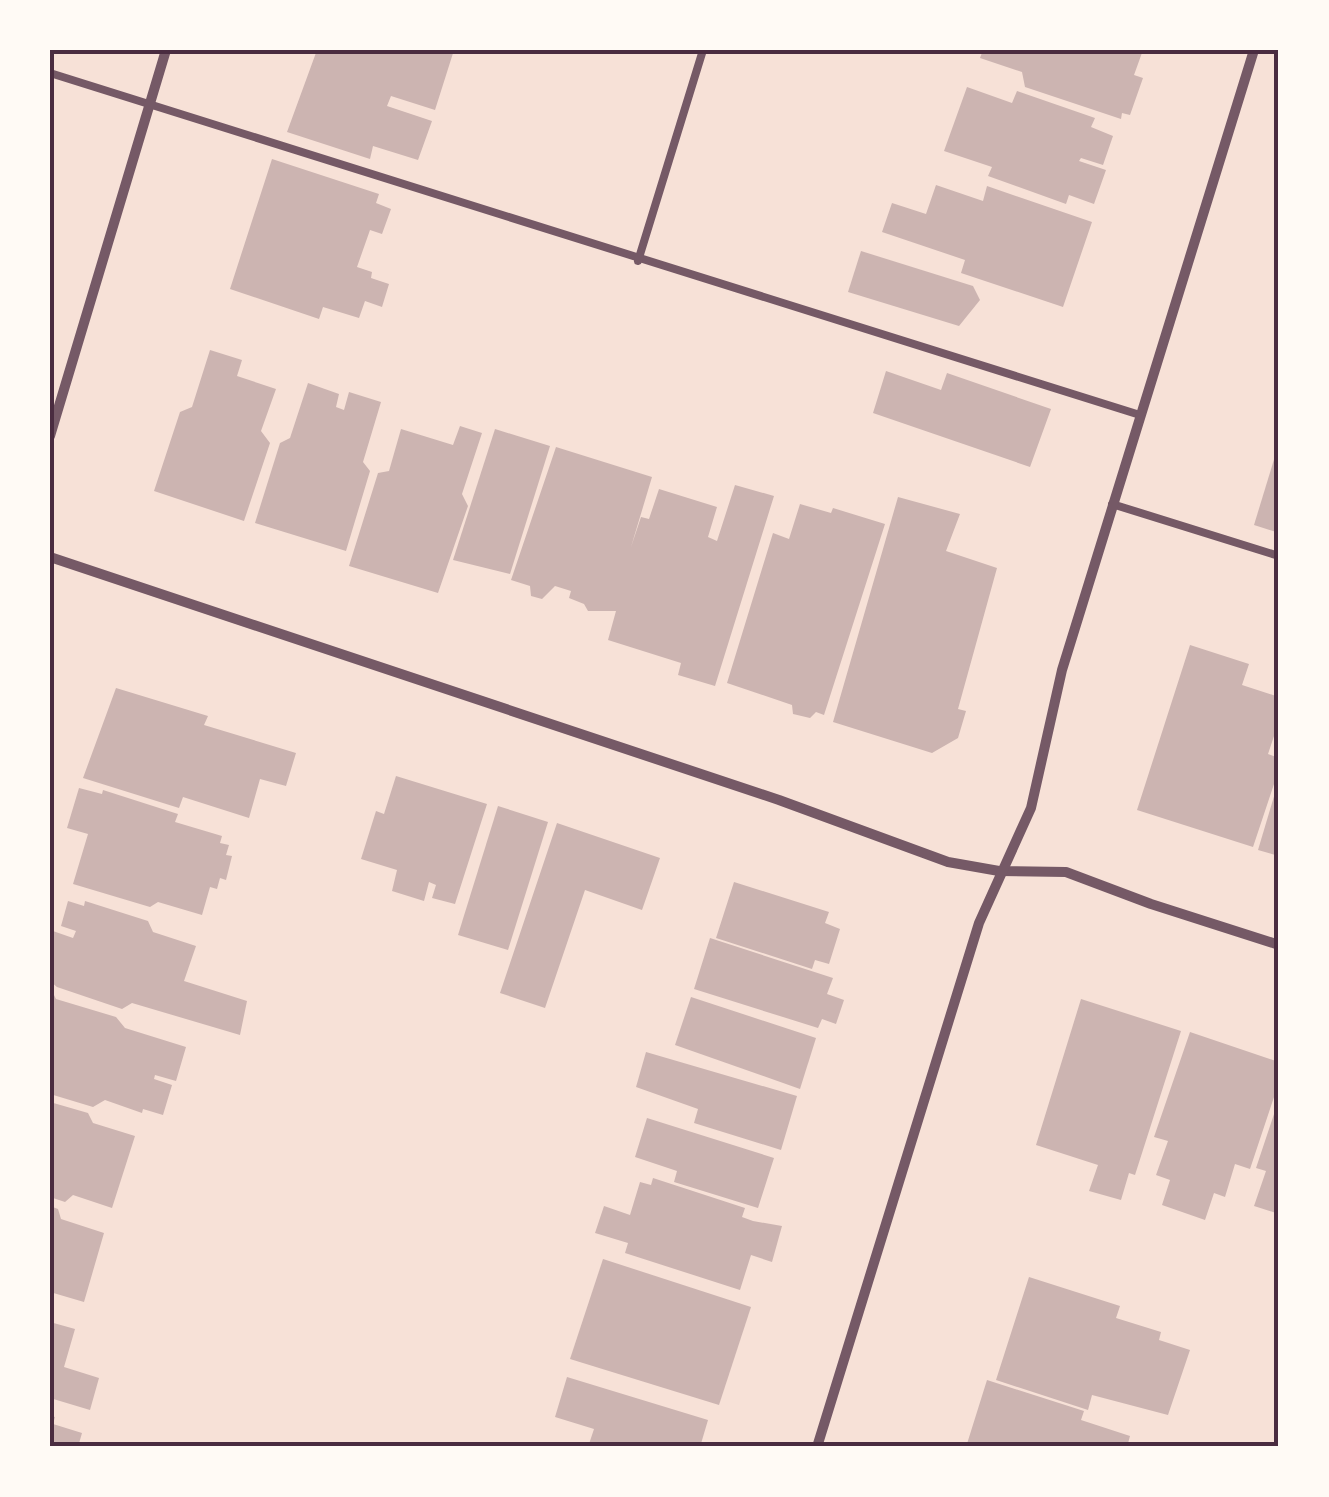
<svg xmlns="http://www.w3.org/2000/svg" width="1329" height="1497" viewBox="0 0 1329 1497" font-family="Raleway,sans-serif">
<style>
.building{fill:#ccb4b1}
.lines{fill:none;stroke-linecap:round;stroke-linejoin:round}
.service{stroke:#755966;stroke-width:8}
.minor{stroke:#755966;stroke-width:10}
.neatline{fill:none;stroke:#4a2c40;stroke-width:4}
</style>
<rect width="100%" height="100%" fill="#f7e1d7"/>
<g class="building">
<path d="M 317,50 L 454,50 L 435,110 L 391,96 L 387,106 L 432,121 L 418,160 L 373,146 L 370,159 L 287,132 Z"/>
<path d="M 983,50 L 1143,50 L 1134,75 L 1143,78 L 1130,115 L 1122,113 L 1121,119 L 1025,87 L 1022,72 L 980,58 Z"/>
<path d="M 967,87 L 1012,103 L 1017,91 L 1095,118 L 1091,127 L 1113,136 L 1103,165 L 1081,158 L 1079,161 L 1106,170 L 1094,204 L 1069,195 L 1066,204 L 988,176 L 992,167 L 944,151 Z"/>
<path d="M 272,159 L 379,194 L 376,203 L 391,209 L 382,234 L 370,230 L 357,267 L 372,272 L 371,278 L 389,284 L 382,307 L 365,301 L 359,318 L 323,307 L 319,319 L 230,289 Z"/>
<path d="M 936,185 L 983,201 L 987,186 L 1092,222 L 1063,307 L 961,273 L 965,260 L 882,232 L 892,203 L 926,214 Z"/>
<path d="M 861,251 L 973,286 L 980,300 L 959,326 L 848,292 Z"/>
<path d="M 210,350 L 242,360 L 237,376 L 276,389 L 261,431 L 270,443 L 244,521 L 154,491 L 180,412 L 192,407 Z"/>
<path d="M 886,371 L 941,390 L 947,373 L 1051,409 L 1030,467 L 873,413 Z"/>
<path d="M 308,383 L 339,394 L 336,407 L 344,410 L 349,392 L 381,402 L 363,462 L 370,471 L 346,551 L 255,523 L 280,443 L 290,438 Z"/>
<path d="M 460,426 L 482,433 L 462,494 L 468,506 L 438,593 L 349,566 L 378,473 L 389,471 L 401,429 L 453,445 Z"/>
<path d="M 495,429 L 550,446 L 510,574 L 453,560 Z"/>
<path d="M 1279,443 L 1279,533 L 1254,525 Z"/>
<path d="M 556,447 L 652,477 L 631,547 L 641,517 L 649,519 L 659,489 L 717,507 L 708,537 L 717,541 L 735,485 L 774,496 L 715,686 L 678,675 L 681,663 L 608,640 L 616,611 L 588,611 L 584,604 L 569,598 L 571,591 L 555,586 L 542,599 L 531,596 L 530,586 L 511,580 Z"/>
<path d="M 898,497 L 960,514 L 946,551 L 997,568 L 958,709 L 966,711 L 958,738 L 932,753 L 833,722 Z"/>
<path d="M 800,504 L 831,513 L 833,508 L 885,524 L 824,715 L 816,712 L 810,718 L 793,714 L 792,705 L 727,683 L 773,533 L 789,539 Z"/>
<path d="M 1190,645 L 1249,664 L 1242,685 L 1279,697 L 1279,721 L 1268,754 L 1279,758 L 1279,769 L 1253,847 L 1137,810 Z"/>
<path d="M 116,688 L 208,716 L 204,725 L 296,753 L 286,786 L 260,779 L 249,818 L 183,797 L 179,808 L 83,778 Z"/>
<path d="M 396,776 L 487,804 L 455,904 L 432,898 L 436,885 L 429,882 L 424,901 L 392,891 L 397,870 L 361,859 L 376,811 L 384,814 Z"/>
<path d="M 1278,783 L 1279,783 L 1279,856 L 1258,850 Z"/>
<path d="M 79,788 L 102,794 L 103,790 L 178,814 L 175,822 L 222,836 L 220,843 L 229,845 L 226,855 L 232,856 L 226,880 L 220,878 L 217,889 L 210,887 L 202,915 L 158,902 L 150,907 L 73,884 L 88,834 L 67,828 Z"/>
<path d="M 498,806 L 548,822 L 508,950 L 458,935 Z"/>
<path d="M 557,823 L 660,858 L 642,910 L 585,890 L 545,1008 L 500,993 Z"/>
<path d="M 734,882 L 829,912 L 825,923 L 840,929 L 829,964 L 815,960 L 812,969 L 716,938 Z"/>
<path d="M 68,901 L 84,906 L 85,901 L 148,921 L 153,932 L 196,946 L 184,981 L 247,1001 L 240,1035 L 132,1003 L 122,1009 L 57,987 L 50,981 L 50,930 L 73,938 L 76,931 L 61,926 Z"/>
<path d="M 710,938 L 833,978 L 827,994 L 844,1000 L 836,1024 L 822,1019 L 818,1028 L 694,989 Z"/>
<path d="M 50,987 L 56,999 L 116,1017 L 125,1028 L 186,1047 L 176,1081 L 155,1075 L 154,1079 L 172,1085 L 163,1115 L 143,1109 L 142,1113 L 105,1100 L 93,1107 L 50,1094 Z"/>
<path d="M 691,997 L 816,1038 L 800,1089 L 675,1045 Z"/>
<path d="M 1081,999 L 1181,1031 L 1135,1175 L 1129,1173 L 1121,1200 L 1089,1191 L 1098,1165 L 1036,1145 Z"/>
<path d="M 1190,1032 L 1279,1062 L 1279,1082 L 1250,1169 L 1235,1164 L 1225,1197 L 1214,1193 L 1205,1220 L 1162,1205 L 1170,1180 L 1156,1175 L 1168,1141 L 1154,1137 Z"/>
<path d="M 646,1052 L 797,1096 L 781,1150 L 694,1123 L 698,1109 L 636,1087 Z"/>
<path d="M 1279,1099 L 1279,1214 L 1254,1206 L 1266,1171 L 1256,1168 Z"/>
<path d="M 50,1102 L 88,1113 L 93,1123 L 135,1136 L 112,1208 L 73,1195 L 65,1202 L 50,1197 Z"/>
<path d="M 647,1118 L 774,1158 L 758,1208 L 674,1182 L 677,1171 L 635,1157 Z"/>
<path d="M 653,1178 L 745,1208 L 742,1217 L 753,1221 L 782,1226 L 772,1262 L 751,1255 L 740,1290 L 625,1253 L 628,1243 L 595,1233 L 604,1206 L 630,1215 L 640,1182 L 651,1185 Z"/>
<path d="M 50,1206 L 58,1209 L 61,1219 L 104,1233 L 84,1302 L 50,1292 Z"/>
<path d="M 603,1259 L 751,1307 L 719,1405 L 570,1359 Z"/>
<path d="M 1029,1277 L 1120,1306 L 1116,1318 L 1161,1332 L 1159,1340 L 1190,1350 L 1168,1415 L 1092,1395 L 1088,1410 L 996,1380 Z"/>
<path d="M 50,1322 L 75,1329 L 64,1367 L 99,1378 L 90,1410 L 50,1398 Z"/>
<path d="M 567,1377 L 708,1420 L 700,1447 L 685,1442 L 683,1447 L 589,1444 L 594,1429 L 555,1417 Z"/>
<path d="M 987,1380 L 1084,1411 L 1081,1420 L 1130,1436 L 1127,1447 L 966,1447 Z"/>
<path d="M 50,1416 L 55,1417 L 53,1424 L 82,1433 L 78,1447 L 50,1447 Z"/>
</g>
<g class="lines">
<g class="service">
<path d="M 50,73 L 1140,415"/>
<path d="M 638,261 L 703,50"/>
<path d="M 1112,504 L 1279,556"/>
</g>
<g class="minor">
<path d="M 50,436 L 166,50"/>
<path d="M 50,557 L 779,800 L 948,862 L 999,871 L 1066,872 L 1151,904 L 1279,945"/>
<path d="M 817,1447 L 979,923 L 1031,808 L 1062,670 L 1254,50"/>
</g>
</g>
<rect width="1329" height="1497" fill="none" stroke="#fffaf5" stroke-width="105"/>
<rect x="52" y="52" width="1224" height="1392" class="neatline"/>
</svg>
